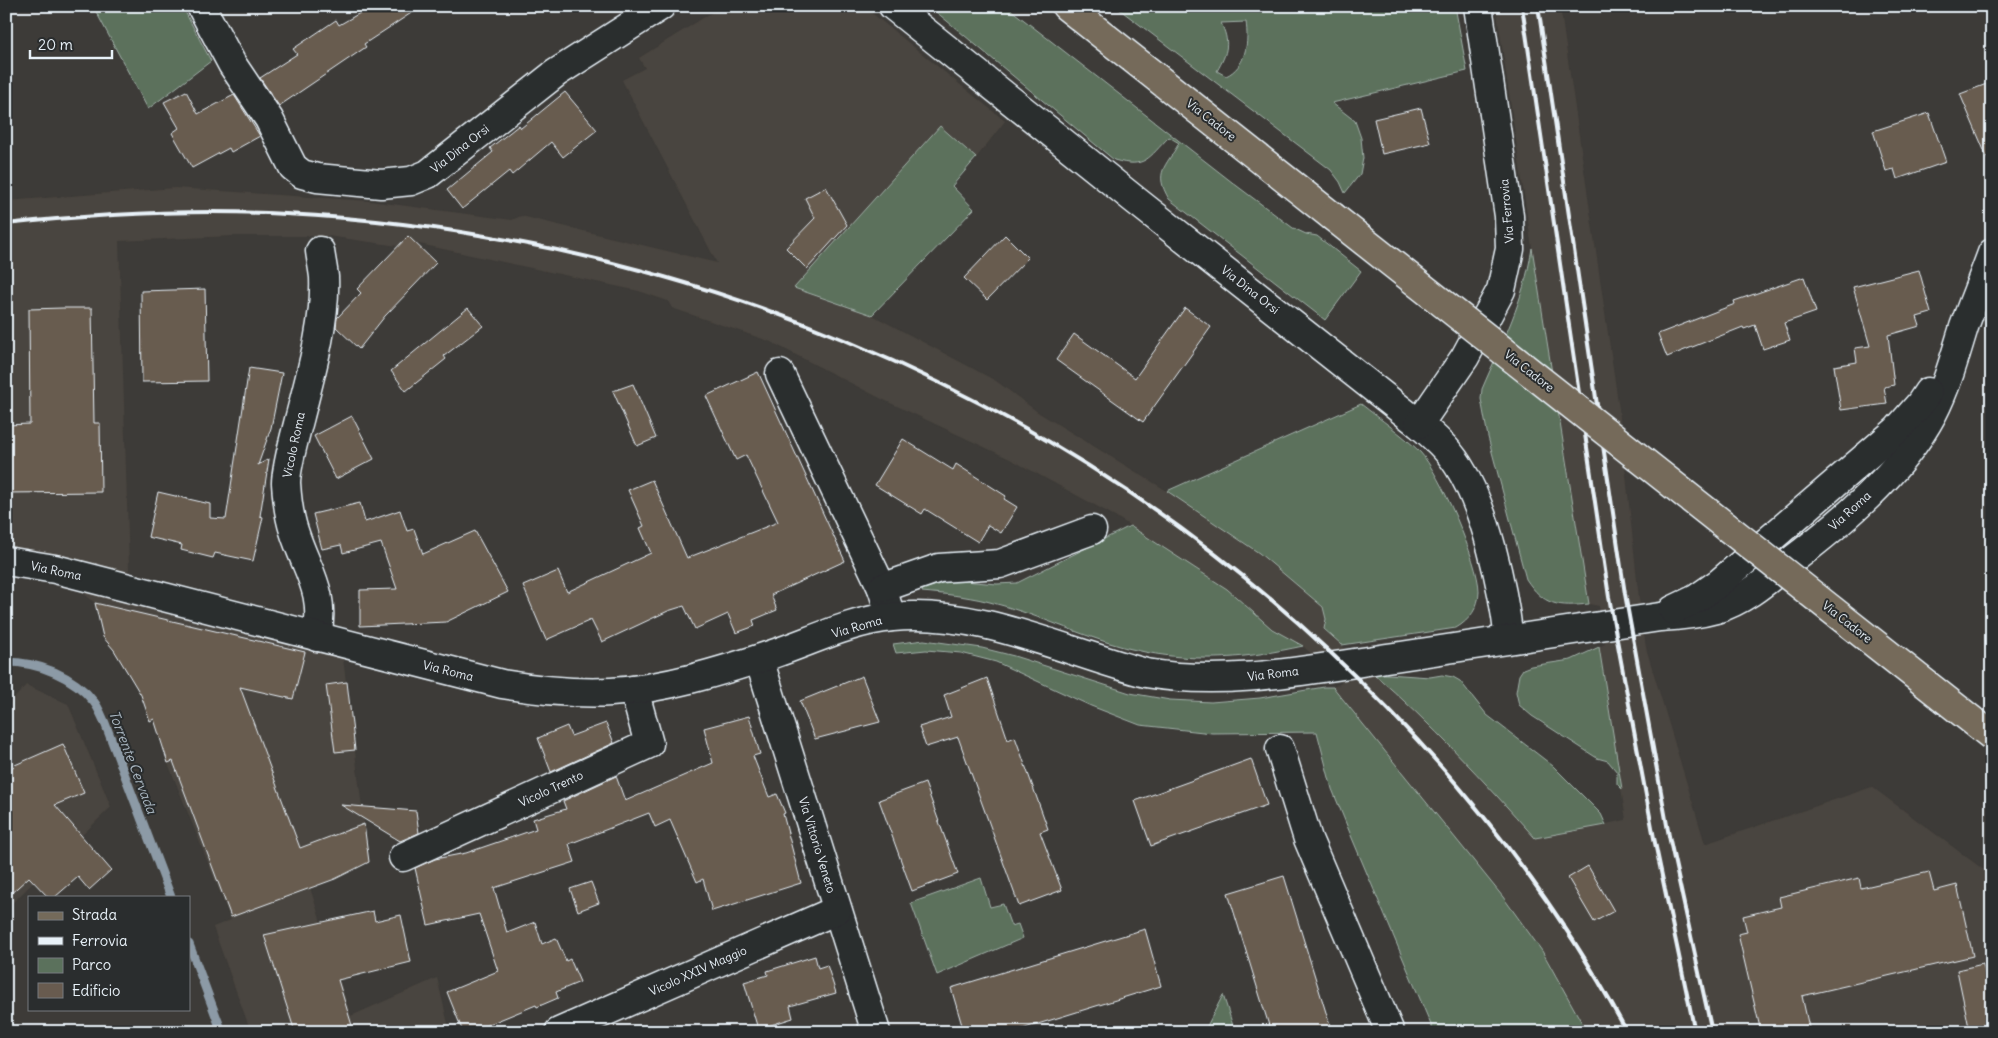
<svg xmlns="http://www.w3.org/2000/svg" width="1998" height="1038" viewBox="0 0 1998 1038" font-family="Delius,sans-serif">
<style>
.built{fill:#4a453f}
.green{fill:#5b715c;stroke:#a2b1aa;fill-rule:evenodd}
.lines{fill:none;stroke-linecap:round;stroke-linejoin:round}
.stream{stroke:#8c9aa6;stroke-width:9}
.building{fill:#685b4f;stroke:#e8f1f8}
.minor-casing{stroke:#e8f1f8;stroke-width:31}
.tertiary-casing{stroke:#e8f1f8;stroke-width:31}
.primary-casing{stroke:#e8f1f8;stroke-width:31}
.minor{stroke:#2a2d2e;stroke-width:28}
.tertiary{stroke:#2a2d2e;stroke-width:28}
.primary{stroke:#746a5a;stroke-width:28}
.rail{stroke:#e8f1f8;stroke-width:4}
.primary-bridge-casing{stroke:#e8f1f8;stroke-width:31;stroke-linecap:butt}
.primary-bridge{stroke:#746a5a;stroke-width:28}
.labels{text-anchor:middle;stroke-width:4;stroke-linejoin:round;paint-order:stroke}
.street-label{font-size:12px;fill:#e8f1f8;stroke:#2a2d2e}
.water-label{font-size:14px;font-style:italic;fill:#aab7c2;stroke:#2a2d2e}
</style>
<rect width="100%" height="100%" fill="#3d3b38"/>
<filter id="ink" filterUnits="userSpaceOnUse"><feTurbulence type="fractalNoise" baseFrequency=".02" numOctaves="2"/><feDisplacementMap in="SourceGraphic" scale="10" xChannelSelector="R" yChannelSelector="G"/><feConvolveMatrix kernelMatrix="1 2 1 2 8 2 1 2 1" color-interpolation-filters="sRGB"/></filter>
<g filter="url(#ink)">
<g class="built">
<path d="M 720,6 L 863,6 L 1005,121 L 976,158 L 940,126 L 794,288 L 872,315 L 996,381 L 1039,413 L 1167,491 L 1259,553 L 1323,607 L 1326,619 L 1324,630 L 1415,709 L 1455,749 L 1535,838 L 1626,820 L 1599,647 L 1605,644 L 1599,606 L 1589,604 L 1532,248 L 1496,6 L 1560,6 L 1619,409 L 1639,599 L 1646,648 L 1705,844 L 1872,787 L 1992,876 L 1992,1032 L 1587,1032 L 1542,951 L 1503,897 L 1333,687 L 1342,683 L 1303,646 L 1272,629 L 1227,589 L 1115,516 L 1010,459 L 882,399 L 769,341 L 672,308 L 668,301 L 639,291 L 415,243 L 398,246 L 328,236 L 232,236 L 119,241 L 129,569 L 121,587 L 341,643 L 369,862 L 310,888 L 351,1016 L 437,978 L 450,1032 L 251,1032 L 213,927 L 231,920 L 168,763 L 154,720 L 150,721 L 141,695 L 114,650 L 103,637 L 95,603 L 55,569 L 6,561 L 6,201 L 175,188 L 369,201 L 512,220 L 521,216 L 717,263 L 622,80 L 645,68 L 639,58 L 716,10 Z"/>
<path d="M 26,685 L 68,704 L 111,807 L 6,909 L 6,708 Z"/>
</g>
<g class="green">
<path d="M 93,6 L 182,6 L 211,61 L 148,109 Z"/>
<path d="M 929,6 L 1006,6 L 1237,186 L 1293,228 L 1306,234 L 1317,236 L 1361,271 L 1325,320 L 1169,199 C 1153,172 1166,167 1179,143 L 1169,137 C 1148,158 1146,169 1114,160 Z"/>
<path d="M 1115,6 L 1455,6 L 1467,71 L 1332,103 L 1355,121 L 1361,138 L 1363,158 L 1360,174 L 1345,193 L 1340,182 L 1331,170 ZM 1246,22 C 1249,42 1246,67 1226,76 L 1217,71 C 1228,52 1230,42 1221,23 Z"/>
<path d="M 940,126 L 976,158 L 952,186 L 974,209 L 872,315 L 794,288 Z"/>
<path d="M 1532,248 L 1589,604 C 1558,607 1544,606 1526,579 L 1488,437 L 1481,399 L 1482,389 C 1503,340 1524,301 1532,248 Z"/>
<path d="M 1361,404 C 1381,420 1402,434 1420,452 C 1439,472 1479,563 1479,591 C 1479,607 1470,620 1456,628 L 1342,645 L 1324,629 L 1326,619 L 1323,607 L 1259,553 L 1167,491 Z"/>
<path d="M 1130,526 L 1227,589 L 1272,629 L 1303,646 C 1248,658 1202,663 1145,652 C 1091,642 1040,614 986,601 C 965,596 944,594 922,592 L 923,589 L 953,580 L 997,584 L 1017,583 Z"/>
<path d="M 924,640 L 982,648 L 1014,656 L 1130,693 L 1170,700 L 1211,702 L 1260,698 L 1324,687 L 1333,687 L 1503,897 L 1542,951 L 1587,1032 L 1434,1032 L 1352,838 L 1332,789 L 1317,732 L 1212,733 L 1140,725 L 1091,706 L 996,662 L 961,653 L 926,650 L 896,653 L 893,644 Z"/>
<path d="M 1599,647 L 1622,789 L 1617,784 L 1617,772 L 1608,761 L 1597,758 L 1532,716 L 1519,705 L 1516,692 L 1519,675 L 1523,669 L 1531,666 L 1571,660 Z"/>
<path d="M 1373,673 L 1430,677 L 1442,675 L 1453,677 L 1460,681 L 1487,715 L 1553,766 L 1601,814 L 1606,825 L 1535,838 C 1483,780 1432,724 1373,673 Z"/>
<path d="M 981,878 L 990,907 L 1003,904 L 1011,926 L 1018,924 L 1023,938 L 937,975 L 911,903 Z"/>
<path d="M 1223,995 L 1235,1032 L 1204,1032 Z"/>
</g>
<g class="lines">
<g class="stream">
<path d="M 6,662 C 38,662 74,676 94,702 C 99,708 102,717 105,723 L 171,897"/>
<path d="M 189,944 L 222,1032"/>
</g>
</g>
<g class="building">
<path d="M 372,6 L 422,6 L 364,44 L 366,47 L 279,106 L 260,78 L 297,54 L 293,49 L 336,20 L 339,25 Z"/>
<path d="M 1992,82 L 1992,169 L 1960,94 Z"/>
<path d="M 186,91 L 198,114 L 234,95 L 260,136 L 231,152 L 229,148 L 192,168 L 172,133 L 179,128 L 164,102 Z"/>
<path d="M 565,92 L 597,130 L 563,157 L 551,142 L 512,175 L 509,171 L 462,209 L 447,190 L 493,152 L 490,148 L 519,125 L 521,128 Z"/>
<path d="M 1421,108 L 1430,143 L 1382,154 L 1374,119 Z"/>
<path d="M 1929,113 L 1946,162 L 1897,179 L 1894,169 L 1886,171 L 1873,131 Z"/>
<path d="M 826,187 L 847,225 L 807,269 L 786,248 L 815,218 L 805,198 Z"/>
<path d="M 1005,235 L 1028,258 L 987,300 L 964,278 Z"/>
<path d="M 408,236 L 436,263 L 385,316 L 359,349 L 336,327 L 337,318 L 361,293 L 357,289 Z"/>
<path d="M 1919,270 L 1931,313 L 1917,317 L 1920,326 L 1888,335 L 1894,385 L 1884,387 L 1887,404 L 1841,410 L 1834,366 L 1857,362 L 1855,348 L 1870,346 L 1853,287 Z"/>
<path d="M 1804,277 L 1816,312 L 1784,323 L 1790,340 L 1763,349 L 1755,325 L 1744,329 L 1743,327 L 1667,357 L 1658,334 L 1735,304 L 1734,301 Z"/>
<path d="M 205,289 L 207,381 L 142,382 L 141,291 Z"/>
<path d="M 63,308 L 92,308 L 94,423 L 100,423 L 101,492 L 6,493 L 6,425 L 30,424 L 29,309 Z"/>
<path d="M 468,308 L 483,326 L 444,356 L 446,359 L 406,391 L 391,371 Z"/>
<path d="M 1185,308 L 1211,327 L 1143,422 L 1056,360 L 1074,334 L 1135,378 Z"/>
<path d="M 249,368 L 282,373 L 271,428 L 258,465 L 269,459 L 260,516 L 263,517 L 253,561 L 215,553 L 213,558 L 181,550 L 182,545 L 148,537 L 158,492 L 210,504 L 210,518 L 226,519 Z"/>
<path d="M 758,372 L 845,561 L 771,595 L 777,610 L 753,620 L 755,626 L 736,633 L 728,614 L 695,629 L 684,606 L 668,611 L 602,642 L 591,620 L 546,640 L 523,586 L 558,571 L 567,592 L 651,553 L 640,528 L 644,526 L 628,490 L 652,480 L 687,558 L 778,522 L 746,455 L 736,460 L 706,396 Z"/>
<path d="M 633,384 L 656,438 L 637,446 L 613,391 Z"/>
<path d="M 352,416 L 374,459 L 336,479 L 314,436 Z"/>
<path d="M 903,439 L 953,470 L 956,464 L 1006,496 L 1004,499 L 1017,507 L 1001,533 L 988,525 L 978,542 L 925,509 L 922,514 L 875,485 Z"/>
<path d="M 360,503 L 365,522 L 400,510 L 407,531 L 414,529 L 423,554 L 475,531 L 508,592 L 446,622 L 360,626 L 360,590 L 397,589 L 381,543 L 343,553 L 341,545 L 322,549 L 313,514 Z"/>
<path d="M 95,603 L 305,652 L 293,699 L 240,687 L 300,848 L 364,824 L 369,862 L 335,879 L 231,917 L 173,761 L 168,763 L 154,719 L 150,721 L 141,695 L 114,650 L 103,637 Z"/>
<path d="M 862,676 L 880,722 L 815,739 L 800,701 Z"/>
<path d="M 987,678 L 1008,740 L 1015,737 L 1048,829 L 1040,832 L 1062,890 L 1019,906 L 958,737 L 926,747 L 919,727 L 951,717 L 944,695 Z"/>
<path d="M 347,682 L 355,750 L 335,752 L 326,685 Z"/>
<path d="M 749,716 L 760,754 L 753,756 L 769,797 L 777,794 L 785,813 L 783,814 L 801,883 L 712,911 L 703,879 L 697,882 L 670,820 L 655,827 L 649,813 L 569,844 L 575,862 L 494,888 L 507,933 L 535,922 L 542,944 L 556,938 L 566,961 L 570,959 L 580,982 L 556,992 L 558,998 L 537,1007 L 536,1005 L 470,1032 L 463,1032 L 447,992 L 498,971 L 479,914 L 428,925 L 415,868 L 435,859 L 466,853 L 536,829 L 533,819 L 566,809 L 563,801 L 616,776 L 625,801 L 713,763 L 704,728 Z"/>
<path d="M 606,723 L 614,743 L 551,772 L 538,738 L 567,726 L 571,736 Z"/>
<path d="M 63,744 L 84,793 L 55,805 L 111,870 L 89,890 L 78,877 L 55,897 L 48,897 L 29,877 L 6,898 L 6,773 L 15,765 Z"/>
<path d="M 1251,759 L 1267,805 L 1151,846 L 1135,801 Z"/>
<path d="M 925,783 L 958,874 L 912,891 L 879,800 Z"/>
<path d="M 341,805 L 416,811 L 419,833 L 400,841 Z"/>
<path d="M 1588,866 L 1614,911 L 1594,922 L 1568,878 Z"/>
<path d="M 1929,872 L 1934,891 L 1957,885 L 1973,956 L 1802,996 L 1810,1032 L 1761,1032 L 1738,934 L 1747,932 L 1743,916 L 1781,907 L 1779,897 L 1859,878 L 1861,888 Z"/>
<path d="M 1284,876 L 1332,1032 L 1271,1032 L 1228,893 Z"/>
<path d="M 591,882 L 599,903 L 578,911 L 570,889 Z"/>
<path d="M 373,911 L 375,921 L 401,915 L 411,962 L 338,980 L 354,1032 L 295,1032 L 264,935 Z"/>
<path d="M 1145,929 L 1161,986 L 1012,1032 L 964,1032 L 951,988 Z"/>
<path d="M 815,956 L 818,968 L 827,965 L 836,993 L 790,1006 L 793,1018 L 758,1029 L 744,982 L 768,975 L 767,971 Z"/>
<path d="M 1983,964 L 1992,1006 L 1992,1032 L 1970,1032 L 1957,970 Z"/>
</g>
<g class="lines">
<g class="minor-casing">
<g id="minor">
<path d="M 201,6 L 232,64 L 269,119 L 293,167 L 302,174 L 317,178 L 381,184 L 411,181 L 428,174 L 556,73 L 661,6"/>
<path d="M 893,6 L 1135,200 L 1419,424 C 1433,436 1448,449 1458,465 C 1486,508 1503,588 1509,639"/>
<path d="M 780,374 L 882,588 L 891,617"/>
<path d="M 1419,424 L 1465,357 L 1501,290 L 1510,249 L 1509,216 L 1478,6"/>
<path d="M 882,588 L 939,568 L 1000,564 L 1092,530"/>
<path d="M 317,637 C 326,591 307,572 294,531 C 289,516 287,499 286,483 C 286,467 296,432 300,416 C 311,373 326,321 324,277 C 323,268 321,259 320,251"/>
<path d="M 759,659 L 876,1032"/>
<path d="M 1280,749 L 1308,839 L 1390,1032"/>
<path d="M 403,857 L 649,744 L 634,690"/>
<path d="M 559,1032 L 837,910"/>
</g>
</g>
<g class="tertiary-casing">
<g id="tertiary">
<path d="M 6,561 L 55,569 L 502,684 C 538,690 574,694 611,692 C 664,689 723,671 773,654 C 812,641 851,621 892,617 C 981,609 1062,651 1146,673 C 1229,687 1311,669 1394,657 C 1482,643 1571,630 1660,617 C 1679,616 1698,614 1716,609 C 1743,601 1765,582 1786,565 C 1841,523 1900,475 1933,413 C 1947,386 1955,356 1964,327 C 1973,302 1983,278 1992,253"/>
<path d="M 1673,610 L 1696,599 L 1719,583 L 1897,430 L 1920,404 L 1928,392"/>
</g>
</g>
<g class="primary-casing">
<path id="primary" d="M 1066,6 L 1332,216"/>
</g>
<use href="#minor" class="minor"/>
<use href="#tertiary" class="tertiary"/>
<use href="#primary" class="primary"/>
<g class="rail">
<path d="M 1522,6 L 1609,597 L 1654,838 L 1695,1032"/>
<path d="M 1538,6 L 1625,594 L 1669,836 L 1712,1032"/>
<path d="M 6,224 C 99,214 193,209 286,214 C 673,234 1048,387 1331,653 C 1449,764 1551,889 1627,1032"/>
</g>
<g class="primary-bridge-casing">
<path id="primary-bridge" d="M 1332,216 L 1992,736"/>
</g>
<use href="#primary-bridge" class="primary-bridge"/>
</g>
</g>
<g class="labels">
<g class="street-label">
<text transform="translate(1211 120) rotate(38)" y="4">Via Cadore</text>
<text transform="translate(460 149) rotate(-38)" y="4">Via Dina Orsi</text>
<text transform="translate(1507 211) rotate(-95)" y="4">Via Ferrovia</text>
<text transform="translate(1250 290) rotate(38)" y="4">Via Dina Orsi</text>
<text transform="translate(1529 371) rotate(38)" y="4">Via Cadore</text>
<text transform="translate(294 445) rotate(-78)" y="4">Vicolo Roma</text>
<text transform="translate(1850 511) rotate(-42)" y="4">Via Roma</text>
<text transform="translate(56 571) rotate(12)" y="4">Via Roma</text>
<text transform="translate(1847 622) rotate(38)" y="4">Via Cadore</text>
<text transform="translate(857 627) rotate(-16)" y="4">Via Roma</text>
<text transform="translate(448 671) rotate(14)" y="4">Via Roma</text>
<text transform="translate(1273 674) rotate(-7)" y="4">Via Roma</text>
<text transform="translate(551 789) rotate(-25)" y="4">Vicolo Trento</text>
<text transform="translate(817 845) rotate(73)" y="4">Via Vittorio Veneto</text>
<text transform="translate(698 971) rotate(-24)" y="4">Vicolo XXIV Maggio</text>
</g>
<g class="water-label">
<text transform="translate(133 762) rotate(69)" y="5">Torrente Cervada</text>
</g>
</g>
<rect width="1998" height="1038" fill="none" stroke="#2a2d2e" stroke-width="25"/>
<rect x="12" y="12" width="1973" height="1013" fill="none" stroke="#e8f1f8" stroke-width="2" filter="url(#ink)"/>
<rect x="28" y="896" width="162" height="115" fill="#2a2d2e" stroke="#767b7f"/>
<rect x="38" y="912" width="25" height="8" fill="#746a5a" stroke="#767b7f"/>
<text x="72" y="920" font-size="15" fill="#e8f1f8">Strada</text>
<rect x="38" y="937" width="25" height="8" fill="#e8f1f8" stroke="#767b7f"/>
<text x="72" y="946" font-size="15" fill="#e8f1f8">Ferrovia</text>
<rect x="38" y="958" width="25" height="15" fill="#5b715c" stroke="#767b7f"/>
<text x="72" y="970" font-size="15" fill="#e8f1f8">Parco</text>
<rect x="38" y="983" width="25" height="15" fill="#685b4f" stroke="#767b7f"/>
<text x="72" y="996" font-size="15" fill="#e8f1f8">Edificio</text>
<path d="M30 50v8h82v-8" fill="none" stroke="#e8f1f8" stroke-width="2.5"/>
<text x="38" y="50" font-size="15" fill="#e8f1f8" stroke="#2a2d2e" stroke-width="4" paint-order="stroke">20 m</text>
</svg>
